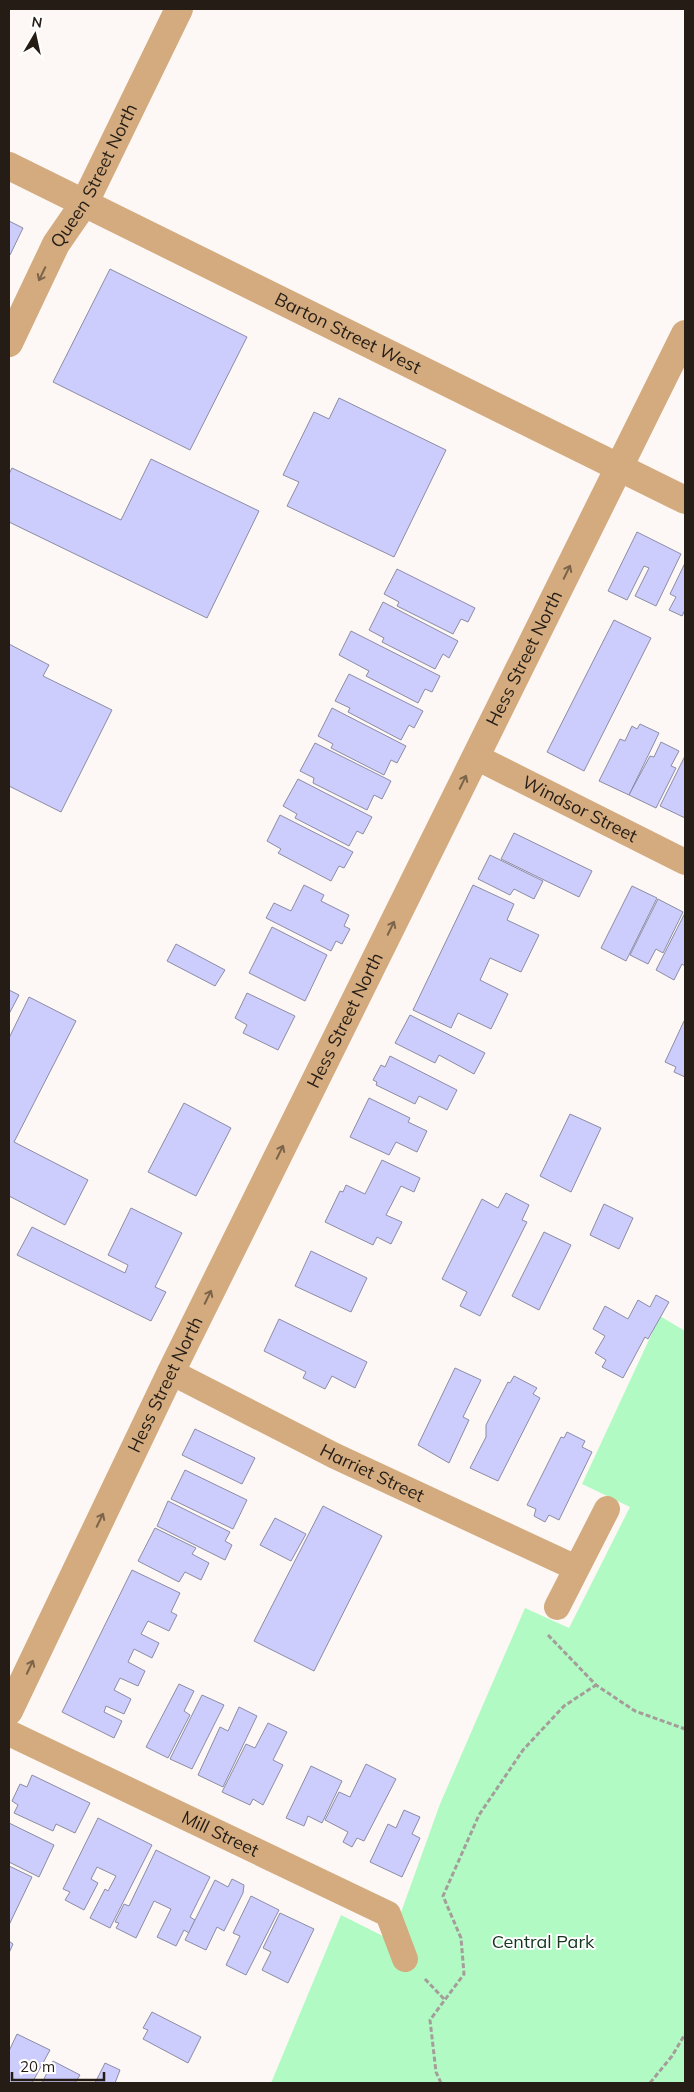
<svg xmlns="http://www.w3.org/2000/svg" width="694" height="2092" viewBox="0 0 694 2092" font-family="Mulish,sans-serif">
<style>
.green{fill:#b2fac3}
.building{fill:#cccdfc;stroke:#8c8ca5}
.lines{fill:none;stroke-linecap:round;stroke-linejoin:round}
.path{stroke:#a49d99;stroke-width:3;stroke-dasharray:5 2.5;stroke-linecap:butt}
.minor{stroke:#d3ab7f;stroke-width:26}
.tertiary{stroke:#d3ab7f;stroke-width:28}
.oneway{stroke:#7c644a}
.labels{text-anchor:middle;stroke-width:4;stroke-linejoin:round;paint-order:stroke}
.street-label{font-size:18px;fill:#241c15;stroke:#fff}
.park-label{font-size:18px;fill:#15351f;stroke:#fff}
</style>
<rect width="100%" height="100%" fill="#fdf8f5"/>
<path class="green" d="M 660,1316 L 685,1331 L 685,2083 L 271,2083 L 341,1915 L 391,1940 L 440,1804 L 525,1608 L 569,1628 L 630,1507 L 582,1484 Z"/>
<g class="building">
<path d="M 9,221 L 23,228 L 10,255 L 9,255 Z"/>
<path d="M 110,269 L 247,337 L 190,450 L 53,382 Z"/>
<path d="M 339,398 L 446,450 L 394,557 L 287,506 L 299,482 L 283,475 L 314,412 L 329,419 Z"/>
<path d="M 151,459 L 259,511 L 207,618 L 9,522 L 9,474 L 12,468 L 121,520 Z"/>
<path d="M 637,532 L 681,554 L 656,606 L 635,596 L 649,568 L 644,566 L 627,600 L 608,591 Z"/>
<path d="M 685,563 L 685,610 L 682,616 L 669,610 L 676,597 L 670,594 Z"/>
<path d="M 397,569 L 475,608 L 468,622 L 461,619 L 453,634 L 397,606 L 399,602 L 384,594 Z"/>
<path d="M 383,602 L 458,641 L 449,658 L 443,654 L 435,669 L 382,642 L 384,638 L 369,630 Z"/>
<path d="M 614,620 L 651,638 L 584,771 L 547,752 Z"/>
<path d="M 351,631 L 440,676 L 432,692 L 425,689 L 418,703 L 366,676 L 369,671 L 339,655 Z"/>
<path d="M 9,644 L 49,665 L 43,676 L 112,710 L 61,812 L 9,786 Z"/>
<path d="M 349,674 L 423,711 L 414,728 L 409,725 L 401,740 L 348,712 L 350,708 L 335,701 Z"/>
<path d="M 332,708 L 406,746 L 397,763 L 391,760 L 384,775 L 331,748 L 333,744 L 318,736 Z"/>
<path d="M 640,724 L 659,733 L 629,795 L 599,781 L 620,739 L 625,741 L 632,726 L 637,729 Z"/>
<path d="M 661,742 L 679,751 L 671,766 L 676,768 L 656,808 L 629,795 L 650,756 L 654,757 Z"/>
<path d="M 315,743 L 391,781 L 382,799 L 374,795 L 367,810 L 313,783 L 314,778 L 300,771 Z"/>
<path d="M 685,756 L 685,818 L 660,806 Z"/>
<path d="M 298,779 L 372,817 L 363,834 L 357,831 L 349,846 L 295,818 L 297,814 L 283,806 Z"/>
<path d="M 280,815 L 353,852 L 344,868 L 339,866 L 331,881 L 278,853 L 281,849 L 267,841 Z"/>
<path d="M 514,833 L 592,871 L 579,897 L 501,859 Z"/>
<path d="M 490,855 L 543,881 L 534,899 L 514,889 L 510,895 L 478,879 Z"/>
<path d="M 304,885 L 324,895 L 321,901 L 349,915 L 344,926 L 350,929 L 342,944 L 336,941 L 331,951 L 266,918 L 274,903 L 291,911 Z"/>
<path d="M 473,885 L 514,904 L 507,920 L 539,935 L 521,972 L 490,958 L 480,980 L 508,994 L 491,1029 L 458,1013 L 451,1028 L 413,1010 Z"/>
<path d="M 632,886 L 657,898 L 626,961 L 601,948 Z"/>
<path d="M 658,899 L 683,912 L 663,953 L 656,949 L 648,964 L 630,955 Z"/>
<path d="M 685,913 L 685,966 L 682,964 L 674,980 L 656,970 Z"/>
<path d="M 272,927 L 327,955 L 305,1001 L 249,973 Z"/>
<path d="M 176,944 L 225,970 L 215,986 L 167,961 Z"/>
<path d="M 9,990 L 19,995 L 9,1014 Z"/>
<path d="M 247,993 L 295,1016 L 278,1050 L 243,1033 L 247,1025 L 235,1018 Z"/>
<path d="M 29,997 L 76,1021 L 14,1142 L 88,1180 L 65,1225 L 9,1196 L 9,1038 Z"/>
<path d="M 410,1015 L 485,1053 L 474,1074 L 439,1055 L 435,1063 L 395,1043 Z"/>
<path d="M 684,1021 L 685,1021 L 685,1077 L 674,1072 L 676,1067 L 665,1062 Z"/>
<path d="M 390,1056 L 457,1090 L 447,1110 L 419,1096 L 415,1104 L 376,1085 L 377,1082 L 373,1080 L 381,1065 L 385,1067 Z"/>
<path d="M 369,1098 L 410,1118 L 408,1122 L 427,1131 L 417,1152 L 396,1142 L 389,1155 L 350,1137 Z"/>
<path d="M 184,1103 L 231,1128 L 196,1196 L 148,1172 Z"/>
<path d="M 570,1114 L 601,1128 L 571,1192 L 540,1176 Z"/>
<path d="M 382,1160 L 420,1178 L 414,1192 L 401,1186 L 386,1215 L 402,1222 L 391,1244 L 377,1237 L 373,1245 L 325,1222 L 340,1191 L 343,1192 L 346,1185 L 365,1194 Z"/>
<path d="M 506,1193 L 529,1205 L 522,1220 L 527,1222 L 480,1316 L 460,1306 L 467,1292 L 442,1279 L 482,1199 L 498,1208 Z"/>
<path d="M 604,1204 L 633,1218 L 619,1249 L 590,1235 Z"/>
<path d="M 131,1208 L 182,1233 L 155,1287 L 166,1292 L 151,1321 L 17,1255 L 32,1227 L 125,1273 L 128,1265 L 108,1255 Z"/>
<path d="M 544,1232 L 571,1245 L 539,1310 L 512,1296 Z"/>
<path d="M 311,1251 L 367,1278 L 351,1312 L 295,1286 Z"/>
<path d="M 656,1295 L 669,1302 L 648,1339 L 645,1337 L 623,1378 L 602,1367 L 606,1360 L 595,1353 L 605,1336 L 593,1329 L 605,1306 L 628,1319 L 638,1300 L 650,1307 Z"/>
<path d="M 279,1319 L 367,1362 L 355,1388 L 332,1376 L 325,1389 L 303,1378 L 306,1372 L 264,1351 Z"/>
<path d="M 455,1368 L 481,1380 L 463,1417 L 469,1420 L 449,1463 L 418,1445 Z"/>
<path d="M 514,1376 L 537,1388 L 533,1394 L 540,1398 L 498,1481 L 470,1468 L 486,1437 L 486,1425 L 508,1382 L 510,1383 Z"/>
<path d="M 195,1429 L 255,1458 L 242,1484 L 182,1455 Z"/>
<path d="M 567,1432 L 585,1441 L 582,1447 L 592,1452 L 559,1520 L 549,1515 L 545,1522 L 534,1516 L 536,1509 L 527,1505 L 561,1437 L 564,1438 Z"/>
<path d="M 185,1470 L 247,1500 L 233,1529 L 171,1499 Z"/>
<path d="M 168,1501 L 230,1532 L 225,1541 L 232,1545 L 225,1560 L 157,1526 Z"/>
<path d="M 323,1506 L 382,1536 L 314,1671 L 254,1641 Z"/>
<path d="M 275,1518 L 306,1534 L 291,1561 L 260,1545 Z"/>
<path d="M 155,1528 L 196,1548 L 192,1554 L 209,1563 L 201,1580 L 185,1572 L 179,1582 L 138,1561 Z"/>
<path d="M 132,1570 L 180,1593 L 171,1612 L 177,1615 L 169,1631 L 148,1621 L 141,1634 L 159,1643 L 152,1658 L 134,1649 L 128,1662 L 145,1671 L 138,1686 L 120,1678 L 114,1690 L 131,1699 L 124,1714 L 106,1706 L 104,1712 L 122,1721 L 114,1738 L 62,1712 Z"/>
<path d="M 179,1684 L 194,1691 L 184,1711 L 190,1715 L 168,1758 L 146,1747 Z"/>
<path d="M 202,1695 L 224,1705 L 192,1769 L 170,1759 Z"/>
<path d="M 239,1707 L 257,1716 L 223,1787 L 198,1775 L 220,1727 L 228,1731 Z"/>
<path d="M 268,1723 L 287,1732 L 273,1760 L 283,1765 L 263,1805 L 253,1799 L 250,1805 L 222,1792 L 246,1744 L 255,1748 Z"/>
<path d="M 366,1764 L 396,1779 L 364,1841 L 357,1838 L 352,1847 L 343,1842 L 348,1832 L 325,1820 L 339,1792 L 350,1797 Z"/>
<path d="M 311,1766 L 342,1781 L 322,1823 L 308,1816 L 304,1826 L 286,1818 Z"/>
<path d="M 32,1775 L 90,1803 L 75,1833 L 56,1824 L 53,1831 L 14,1813 L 18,1805 L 12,1801 L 20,1784 L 27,1787 Z"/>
<path d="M 404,1810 L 420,1817 L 412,1834 L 420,1838 L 402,1877 L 370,1862 L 388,1824 L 396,1828 Z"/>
<path d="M 98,1818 L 152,1845 L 110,1928 L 90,1918 L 105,1889 L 108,1891 L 116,1876 L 97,1867 L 91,1879 L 98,1883 L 84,1910 L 65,1900 L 70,1892 L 63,1889 Z"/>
<path d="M 9,1823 L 54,1845 L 39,1877 L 9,1862 Z"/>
<path d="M 156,1850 L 210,1877 L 190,1917 L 195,1920 L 189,1933 L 184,1930 L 176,1946 L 157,1937 L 171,1909 L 154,1901 L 136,1938 L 116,1928 L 119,1923 L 115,1922 L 124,1904 L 129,1906 Z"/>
<path d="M 9,1866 L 32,1877 L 9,1925 Z"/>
<path d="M 232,1879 L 244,1885 L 243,1893 L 224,1931 L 217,1927 L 206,1950 L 185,1940 L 215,1880 L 228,1887 Z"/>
<path d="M 251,1896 L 279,1910 L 246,1975 L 226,1965 L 240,1936 L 233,1933 Z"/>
<path d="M 280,1913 L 314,1929 L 288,1983 L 262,1970 L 271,1952 L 263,1948 Z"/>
<path d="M 9,1941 L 13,1944 L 9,1953 Z"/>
<path d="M 152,2012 L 201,2037 L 188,2063 L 143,2039 L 148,2030 L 143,2028 Z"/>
<path d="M 17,2034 L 50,2050 L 32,2083 L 9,2083 L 9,2051 Z"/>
<path d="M 53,2061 L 80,2075 L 75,2083 L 42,2083 Z"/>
<path d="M 105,2063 L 120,2070 L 115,2083 L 95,2083 Z"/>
</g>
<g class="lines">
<g class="path">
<path d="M 548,1635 L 596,1685 L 635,1711 L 685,1729"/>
<path d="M 425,1979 L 444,1999"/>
<path d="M 441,2083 L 436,2072 L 430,2020 L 464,1974 L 461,1938 L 443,1896 L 479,1815 L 523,1750 L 564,1706 L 596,1685"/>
<path d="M 650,2083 L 672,2056 L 685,2034"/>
</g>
<g class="minor">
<path id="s1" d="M 476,757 L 685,862"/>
<path id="s2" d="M 171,1372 L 335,1456 L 576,1568"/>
<path d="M 557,1607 L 607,1509"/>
<path id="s3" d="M 9,1733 L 388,1914 L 405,1959"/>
</g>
<g class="tertiary">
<path id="s4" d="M 9,166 L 685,500"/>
<path id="s5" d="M 9,343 L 56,244 L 85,202 L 179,9"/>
<path id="s6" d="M 9,1711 L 171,1372 L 685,334"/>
</g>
</g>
<defs><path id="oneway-shaft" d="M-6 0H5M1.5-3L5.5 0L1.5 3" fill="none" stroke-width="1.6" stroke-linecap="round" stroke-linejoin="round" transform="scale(1.25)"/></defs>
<g class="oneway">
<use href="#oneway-shaft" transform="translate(42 274) rotate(116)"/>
<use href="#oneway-shaft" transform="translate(567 572) rotate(-64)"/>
<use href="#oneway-shaft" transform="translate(463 782) rotate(-64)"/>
<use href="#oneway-shaft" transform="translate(391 928) rotate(-64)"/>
<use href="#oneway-shaft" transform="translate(280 1152) rotate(-64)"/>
<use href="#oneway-shaft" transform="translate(208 1297) rotate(-64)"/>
<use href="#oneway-shaft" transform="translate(100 1520) rotate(-64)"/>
<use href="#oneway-shaft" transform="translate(30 1667) rotate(-65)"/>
</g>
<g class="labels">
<g class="street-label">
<text dy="6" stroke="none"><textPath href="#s5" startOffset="188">Queen Street North</textPath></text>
<text dy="6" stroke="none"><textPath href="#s4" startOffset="378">Barton Street West</textPath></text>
<text dy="6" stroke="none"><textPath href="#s6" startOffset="1172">Hess Street North</textPath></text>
<text dy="6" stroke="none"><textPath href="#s1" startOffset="116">Windsor Street</textPath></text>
<text dy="6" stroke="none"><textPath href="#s6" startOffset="768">Hess Street North</textPath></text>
<text dy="6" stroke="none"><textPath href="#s6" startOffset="362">Hess Street North</textPath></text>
<text dy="6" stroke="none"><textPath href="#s2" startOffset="225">Harriet Street</textPath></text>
<text dy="6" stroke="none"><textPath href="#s3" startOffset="234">Mill Street</textPath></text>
</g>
<g class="park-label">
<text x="543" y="1948">Central Park</text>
</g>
</g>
<rect width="694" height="2092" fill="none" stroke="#241c15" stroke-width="20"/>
<g transform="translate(35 35) rotate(9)" stroke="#ffffff" stroke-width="4" paint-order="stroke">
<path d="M0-4L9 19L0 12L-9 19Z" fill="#241c15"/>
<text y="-8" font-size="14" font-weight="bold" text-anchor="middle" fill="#241c15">N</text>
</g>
<path d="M12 2072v8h92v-8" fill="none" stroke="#241c15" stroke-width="2.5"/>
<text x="20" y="2072" font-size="15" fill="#241c15" stroke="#ffffff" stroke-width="4" paint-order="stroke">20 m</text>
</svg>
